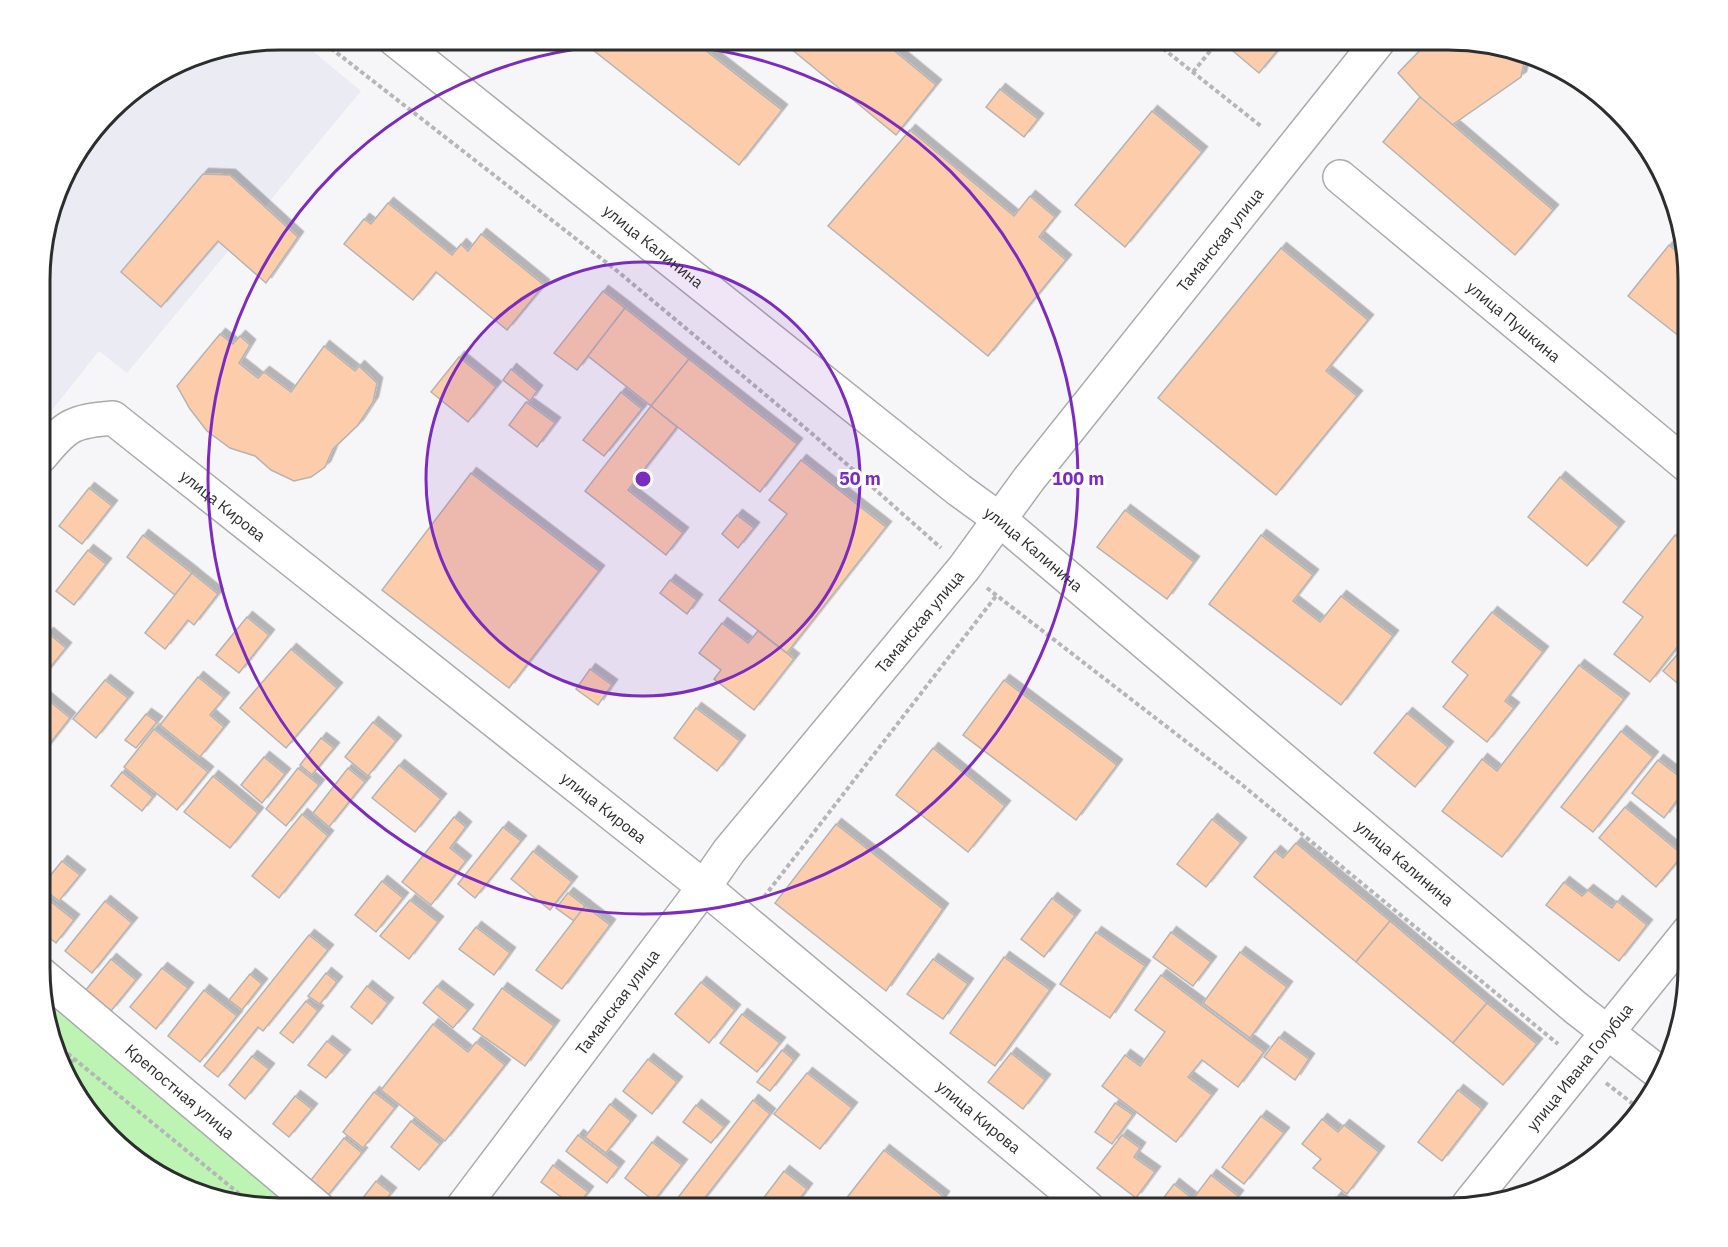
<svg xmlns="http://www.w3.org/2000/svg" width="1728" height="1247" viewBox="0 0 1728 1247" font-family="'IBM Plex Sans',sans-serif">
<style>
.built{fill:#ebebf4}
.green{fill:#bdf4b4}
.building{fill:#fdccab;stroke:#b5b4b3;stroke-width:1.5;filter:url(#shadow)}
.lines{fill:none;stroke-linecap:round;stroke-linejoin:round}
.minor-casing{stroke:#ababac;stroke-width:36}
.path{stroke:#b5b6b7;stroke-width:4;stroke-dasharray:4.5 3;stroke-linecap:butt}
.minor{stroke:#fff;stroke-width:33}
.ring{fill:none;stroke:#7b2cbf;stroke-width:3}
.labels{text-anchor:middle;stroke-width:6;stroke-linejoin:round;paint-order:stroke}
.street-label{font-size:16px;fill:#2c2d2d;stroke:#fff}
.rim{fill:none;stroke:#2c2d2d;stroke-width:3}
.centre{fill:#7b2cbf;stroke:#fff;stroke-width:3}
.ring-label{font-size:18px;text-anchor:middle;font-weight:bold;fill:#7b2cbf;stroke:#fff;stroke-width:6;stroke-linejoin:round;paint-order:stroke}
</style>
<defs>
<filter id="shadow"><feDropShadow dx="5.5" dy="-5.5" stdDeviation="0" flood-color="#0004"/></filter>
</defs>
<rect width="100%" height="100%" fill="#f6f6f8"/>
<path class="built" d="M 279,39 L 298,39 L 361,91 L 127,373 L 99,351 L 41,424 L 41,248 L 64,173 L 121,99 L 188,57 Z"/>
<path class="green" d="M 41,986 L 307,1208 L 264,1208 L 188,1190 L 133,1158 L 71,1088 L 41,999 Z"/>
<g class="building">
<path d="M 579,39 L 691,39 L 782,110 L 739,165 Z"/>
<path d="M 779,39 L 880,39 L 936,85 L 896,135 Z"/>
<path d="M 1233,39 L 1287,39 L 1259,73 L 1227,46 Z"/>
<path d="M 1431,39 L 1464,39 L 1526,54 L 1521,77 L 1452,125 L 1420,97 L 1398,73 Z"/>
<path d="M 1526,54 L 1540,57 L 1591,87 L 1524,63 Z"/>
<path d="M 1000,89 L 1038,119 L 1024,137 L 986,107 Z"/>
<path d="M 1420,97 L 1553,210 L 1515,255 L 1383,142 Z"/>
<path d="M 1152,111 L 1202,152 L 1125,247 L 1075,205 Z"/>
<path d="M 910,130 L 1014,216 L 1030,196 L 1055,217 L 1039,237 L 1066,260 L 988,356 L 828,226 Z"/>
<path d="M 203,174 L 230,175 L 298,237 L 266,283 L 218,241 L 161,307 L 121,272 Z"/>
<path d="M 388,203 L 452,255 L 461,244 L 468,251 L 481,234 L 544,285 L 507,330 L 436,272 L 413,300 L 344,244 L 364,219 L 371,224 Z"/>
<path d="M 1669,245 L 1687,260 L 1689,264 L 1689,344 L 1628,296 Z"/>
<path d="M 1281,248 L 1368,320 L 1326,371 L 1357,396 L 1276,495 L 1158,398 Z"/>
<path d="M 603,291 L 625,308 L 577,370 L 554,353 Z"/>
<path d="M 625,308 L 689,359 L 651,406 L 588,356 Z"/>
<path d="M 220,334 L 233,344 L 240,336 L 250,345 L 239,363 L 258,378 L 264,372 L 291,392 L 324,346 L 355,371 L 359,366 L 377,383 L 373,402 L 358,425 L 333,449 L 325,467 L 311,477 L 294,481 L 271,470 L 255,456 L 230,448 L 207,431 L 190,409 L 177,386 Z"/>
<path d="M 459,357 L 496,387 L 468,422 L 431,392 Z"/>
<path d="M 689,359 L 797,444 L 760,492 L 651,406 Z"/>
<path d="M 511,369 L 537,391 L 530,401 L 503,380 Z"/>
<path d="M 621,392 L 642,409 L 604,456 L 583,440 Z"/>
<path d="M 526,402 L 555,423 L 537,447 L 509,425 Z"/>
<path d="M 651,406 L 677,427 L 628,490 L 683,533 L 666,555 L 585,491 Z"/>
<path d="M 801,460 L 886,527 L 787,653 L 719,600 L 787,514 L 769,500 Z"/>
<path d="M 471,473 L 599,571 L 509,688 L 382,590 Z"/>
<path d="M 1560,477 L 1619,527 L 1587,566 L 1528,517 Z"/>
<path d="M 89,488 L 112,506 L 82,544 L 59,526 Z"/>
<path d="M 1125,510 L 1194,562 L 1167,599 L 1097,547 Z"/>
<path d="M 737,515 L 754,528 L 738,548 L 722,534 Z"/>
<path d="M 143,535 L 192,573 L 175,595 L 127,557 Z"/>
<path d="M 1261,535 L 1313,575 L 1293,601 L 1320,622 L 1341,596 L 1393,636 L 1341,705 L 1209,604 Z"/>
<path d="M 1675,535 L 1689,546 L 1689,632 L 1650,682 L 1614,654 L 1643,617 L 1623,602 Z"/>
<path d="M 88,550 L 106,564 L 74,605 L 56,591 Z"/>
<path d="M 192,573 L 218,594 L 194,625 L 188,620 L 165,649 L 145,633 Z"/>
<path d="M 670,580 L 697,600 L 687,614 L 660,593 Z"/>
<path d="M 1492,612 L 1543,652 L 1505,701 L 1514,708 L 1487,742 L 1443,707 L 1468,675 L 1452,662 Z"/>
<path d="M 247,617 L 269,635 L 239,673 L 216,655 Z"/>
<path d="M 722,623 L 748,643 L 758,631 L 794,659 L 754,710 L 714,679 L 721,670 L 699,653 Z"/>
<path d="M 48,633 L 66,648 L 41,679 L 41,641 Z"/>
<path d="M 1689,641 L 1689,693 L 1663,671 Z"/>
<path d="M 291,649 L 337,688 L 286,748 L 240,708 Z"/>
<path d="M 1579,665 L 1624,699 L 1502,857 L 1442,811 L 1482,759 L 1497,771 Z"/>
<path d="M 590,669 L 612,685 L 598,705 L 576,689 Z"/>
<path d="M 198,677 L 224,698 L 210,715 L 224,727 L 200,757 L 160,725 Z"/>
<path d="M 105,680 L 128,698 L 96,738 L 73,719 Z"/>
<path d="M 1004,680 L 1117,765 L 1076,820 L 963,735 Z"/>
<path d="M 41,694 L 70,718 L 41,755 Z"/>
<path d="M 696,708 L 740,741 L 717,771 L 674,738 Z"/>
<path d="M 1407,713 L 1448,747 L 1415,787 L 1374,753 Z"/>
<path d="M 146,714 L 157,722 L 136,748 L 125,740 Z"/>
<path d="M 373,722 L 396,741 L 368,776 L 345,757 Z"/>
<path d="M 154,729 L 208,772 L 177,810 L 124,767 Z"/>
<path d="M 1621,731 L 1653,757 L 1593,832 L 1561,807 Z"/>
<path d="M 321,738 L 334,748 L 312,775 L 300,765 Z"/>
<path d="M 933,748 L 1005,806 L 968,852 L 896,795 Z"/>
<path d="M 264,757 L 285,774 L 262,803 L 241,785 Z"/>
<path d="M 1658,760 L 1689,784 L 1664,818 L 1632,793 Z"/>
<path d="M 399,765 L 441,799 L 415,832 L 372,798 Z"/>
<path d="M 298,768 L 319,785 L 286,826 L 266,809 Z"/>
<path d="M 348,768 L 365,782 L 329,827 L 313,813 Z"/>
<path d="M 122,772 L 153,797 L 142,811 L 111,786 Z"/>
<path d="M 213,776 L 258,813 L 230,848 L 184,812 Z"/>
<path d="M 1689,797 L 1689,820 L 1677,811 Z"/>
<path d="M 1625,807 L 1683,855 L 1656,887 L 1599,838 Z"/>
<path d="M 302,814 L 328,836 L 279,898 L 252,876 Z"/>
<path d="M 454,817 L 466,827 L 450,848 L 466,861 L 431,905 L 402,882 Z"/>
<path d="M 1212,819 L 1241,843 L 1206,887 L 1177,864 Z"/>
<path d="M 836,824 L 943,909 L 886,991 L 775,903 Z"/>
<path d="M 503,827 L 521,841 L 475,898 L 458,884 Z"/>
<path d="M 1296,843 L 1390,921 L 1356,962 L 1254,877 L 1275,851 L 1283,858 Z"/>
<path d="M 533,851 L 572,882 L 550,910 L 511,879 Z"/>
<path d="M 62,861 L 80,875 L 59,901 L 41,887 Z"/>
<path d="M 382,881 L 403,898 L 376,932 L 355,915 Z"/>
<path d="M 1564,882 L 1582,896 L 1588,890 L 1612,908 L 1617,901 L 1647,925 L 1619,961 L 1546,905 Z"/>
<path d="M 568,893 L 585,906 L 574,921 L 556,908 Z"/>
<path d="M 41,894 L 74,920 L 56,943 L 41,931 Z"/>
<path d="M 1052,898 L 1075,916 L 1044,957 L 1021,939 Z"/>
<path d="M 410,900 L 438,922 L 409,959 L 380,936 Z"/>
<path d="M 105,901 L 132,923 L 92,973 L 65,951 Z"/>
<path d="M 585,906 L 610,925 L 562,989 L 536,970 Z"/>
<path d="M 1390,921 L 1487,1003 L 1453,1043 L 1356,962 Z"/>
<path d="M 476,927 L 510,953 L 494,975 L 459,949 Z"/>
<path d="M 1096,932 L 1145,966 L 1110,1018 L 1060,984 Z"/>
<path d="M 1171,932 L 1211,962 L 1193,986 L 1153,957 Z"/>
<path d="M 309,935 L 328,950 L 263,1031 L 258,1027 L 218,1077 L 204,1066 Z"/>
<path d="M 1240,952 L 1287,987 L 1250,1038 L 1203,1003 Z"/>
<path d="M 1004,957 L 1050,990 L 995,1066 L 950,1033 Z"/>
<path d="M 111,959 L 136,980 L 111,1011 L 85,991 Z"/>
<path d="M 933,959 L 968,984 L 943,1019 L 907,994 Z"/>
<path d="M 162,968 L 188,988 L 156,1029 L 130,1007 Z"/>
<path d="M 326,973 L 337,982 L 320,1004 L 308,996 Z"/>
<path d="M 250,974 L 262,984 L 242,1010 L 229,1000 Z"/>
<path d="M 1161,975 L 1264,1052 L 1238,1087 L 1202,1060 L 1188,1077 L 1212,1095 L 1176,1142 L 1102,1086 L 1125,1055 L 1140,1066 L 1165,1032 L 1135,1010 Z"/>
<path d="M 701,982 L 735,1010 L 709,1043 L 675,1014 Z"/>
<path d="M 367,986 L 388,1003 L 372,1024 L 351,1007 Z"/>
<path d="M 437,986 L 468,1010 L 453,1028 L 423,1003 Z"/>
<path d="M 502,988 L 554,1026 L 525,1066 L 473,1029 Z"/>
<path d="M 204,990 L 237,1016 L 200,1062 L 168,1036 Z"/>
<path d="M 306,1001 L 318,1011 L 293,1043 L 280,1033 Z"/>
<path d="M 1487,1003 L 1537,1044 L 1503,1085 L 1453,1043 Z"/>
<path d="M 742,1014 L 780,1043 L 757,1072 L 720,1043 Z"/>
<path d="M 433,1024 L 468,1052 L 476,1042 L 505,1065 L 445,1141 L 381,1090 Z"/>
<path d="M 1279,1037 L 1309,1059 L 1295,1080 L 1264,1057 Z"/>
<path d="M 327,1041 L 345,1055 L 326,1078 L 308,1065 Z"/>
<path d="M 782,1050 L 794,1060 L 770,1091 L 757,1082 Z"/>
<path d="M 1011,1053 L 1045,1080 L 1023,1109 L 988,1082 Z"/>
<path d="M 252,1056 L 269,1069 L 245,1099 L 229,1085 Z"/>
<path d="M 648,1059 L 677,1082 L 652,1114 L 623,1091 Z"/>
<path d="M 807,1073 L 852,1108 L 820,1149 L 774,1114 Z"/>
<path d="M 1458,1090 L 1482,1109 L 1442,1161 L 1418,1142 Z"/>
<path d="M 374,1092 L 395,1108 L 363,1148 L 343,1132 Z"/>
<path d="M 295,1096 L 312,1109 L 289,1137 L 273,1124 Z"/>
<path d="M 753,1100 L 770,1114 L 697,1208 L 670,1208 Z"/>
<path d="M 1115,1103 L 1133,1115 L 1112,1144 L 1095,1132 Z"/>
<path d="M 610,1104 L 631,1121 L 606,1153 L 585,1137 Z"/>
<path d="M 696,1105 L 724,1127 L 711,1143 L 683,1122 Z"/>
<path d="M 1630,1110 L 1637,1116 L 1604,1143 Z"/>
<path d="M 1261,1116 L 1284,1133 L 1244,1184 L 1222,1167 Z"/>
<path d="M 1322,1119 L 1338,1132 L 1344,1125 L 1379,1152 L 1347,1194 L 1313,1168 L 1321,1159 L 1302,1144 Z"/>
<path d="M 411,1121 L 440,1144 L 419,1170 L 391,1147 Z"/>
<path d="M 578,1135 L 619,1167 L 607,1183 L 566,1151 Z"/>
<path d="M 1122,1135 L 1140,1148 L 1134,1157 L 1155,1172 L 1136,1198 L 1097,1168 Z"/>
<path d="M 344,1138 L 362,1153 L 325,1199 L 307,1185 Z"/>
<path d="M 652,1142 L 682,1165 L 654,1201 L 625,1178 Z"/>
<path d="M 884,1150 L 944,1197 L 936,1208 L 847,1208 L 842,1204 Z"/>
<path d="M 553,1165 L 588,1192 L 576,1208 L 541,1182 Z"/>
<path d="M 784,1171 L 807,1189 L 793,1208 L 756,1208 Z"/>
<path d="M 1211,1175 L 1238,1196 L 1229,1208 L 1156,1208 L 1174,1184 L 1193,1199 Z"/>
<path d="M 376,1181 L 391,1193 L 379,1208 L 355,1208 Z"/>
<path d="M 1336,1197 L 1350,1208 L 1328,1208 Z"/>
</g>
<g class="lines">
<g class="minor-casing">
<g id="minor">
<path id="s1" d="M 394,39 L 959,490 L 999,519 L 1576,1008 L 1661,1074"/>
<path id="s2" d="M 1340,177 L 1689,467"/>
<path id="s3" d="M 41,456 C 66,425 73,421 113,418 L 704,887 L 1088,1208"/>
<path id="s4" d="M 41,974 L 318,1208"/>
<path id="s5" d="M 1469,1204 L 1689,931"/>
<path id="s6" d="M 462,1208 L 704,887 L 729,851 L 964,568 L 1029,479 L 1380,39"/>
</g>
</g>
<g class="path">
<path d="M 319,39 L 616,270 L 816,437 L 941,548"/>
<path d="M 1151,39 L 1262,127"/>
<path d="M 1164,50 L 1172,39"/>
<path d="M 1193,72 L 1220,39"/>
<path d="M 987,588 L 1241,784 L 1558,1044"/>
<path d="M 764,897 L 996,596"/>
<path d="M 56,1044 L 253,1205"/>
<path d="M 65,1069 L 74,1059"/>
<path d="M 1606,1083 L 1641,1110"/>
</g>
<use href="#minor" class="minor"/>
</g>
<circle cx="643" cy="479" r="217" fill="#7b2cbf" fill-opacity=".12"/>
<g class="ring">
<circle cx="643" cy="479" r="217"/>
<circle cx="643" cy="479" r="435"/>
</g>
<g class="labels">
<g class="street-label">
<text dy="6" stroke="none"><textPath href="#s6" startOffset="1230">Таманская улица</textPath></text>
<text dy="6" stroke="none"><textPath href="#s1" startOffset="332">улица Калинина</textPath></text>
<text dy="6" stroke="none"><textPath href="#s2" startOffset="226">улица Пушкина</textPath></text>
<text dy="6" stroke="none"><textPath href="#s3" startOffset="226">улица Кирова</textPath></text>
<text dy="6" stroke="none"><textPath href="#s1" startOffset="818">улица Калинина</textPath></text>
<text dy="6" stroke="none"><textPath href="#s6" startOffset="744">Таманская улица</textPath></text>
<text dy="6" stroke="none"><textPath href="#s3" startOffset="712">улица Кирова</textPath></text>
<text dy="6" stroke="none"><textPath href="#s1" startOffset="1304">улица Калинина</textPath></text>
<text dy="6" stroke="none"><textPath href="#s6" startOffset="258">Таманская улица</textPath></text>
<text dy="6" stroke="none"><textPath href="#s5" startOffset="176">улица Ивана Голубца</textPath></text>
<text dy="6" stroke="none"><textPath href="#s4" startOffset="182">Крепостная улица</textPath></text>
<text dy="6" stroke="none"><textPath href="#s3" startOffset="1198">улица Кирова</textPath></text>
</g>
</g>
<path d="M0 0H1728V1247H0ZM280 50H1448A230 230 0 0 1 1678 280V968A230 230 0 0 1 1448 1198H280A230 230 0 0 1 50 968V280A230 230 0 0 1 280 50Z" fill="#fff" fill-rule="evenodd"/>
<path class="rim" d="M280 50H1448A230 230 0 0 1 1678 280V968A230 230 0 0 1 1448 1198H280A230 230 0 0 1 50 968V280A230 230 0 0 1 280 50Z"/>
<circle cx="643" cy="479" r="9" class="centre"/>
<g class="ring-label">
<text x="860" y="485">50 m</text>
<text x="1078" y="485">100 m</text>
</g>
</svg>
